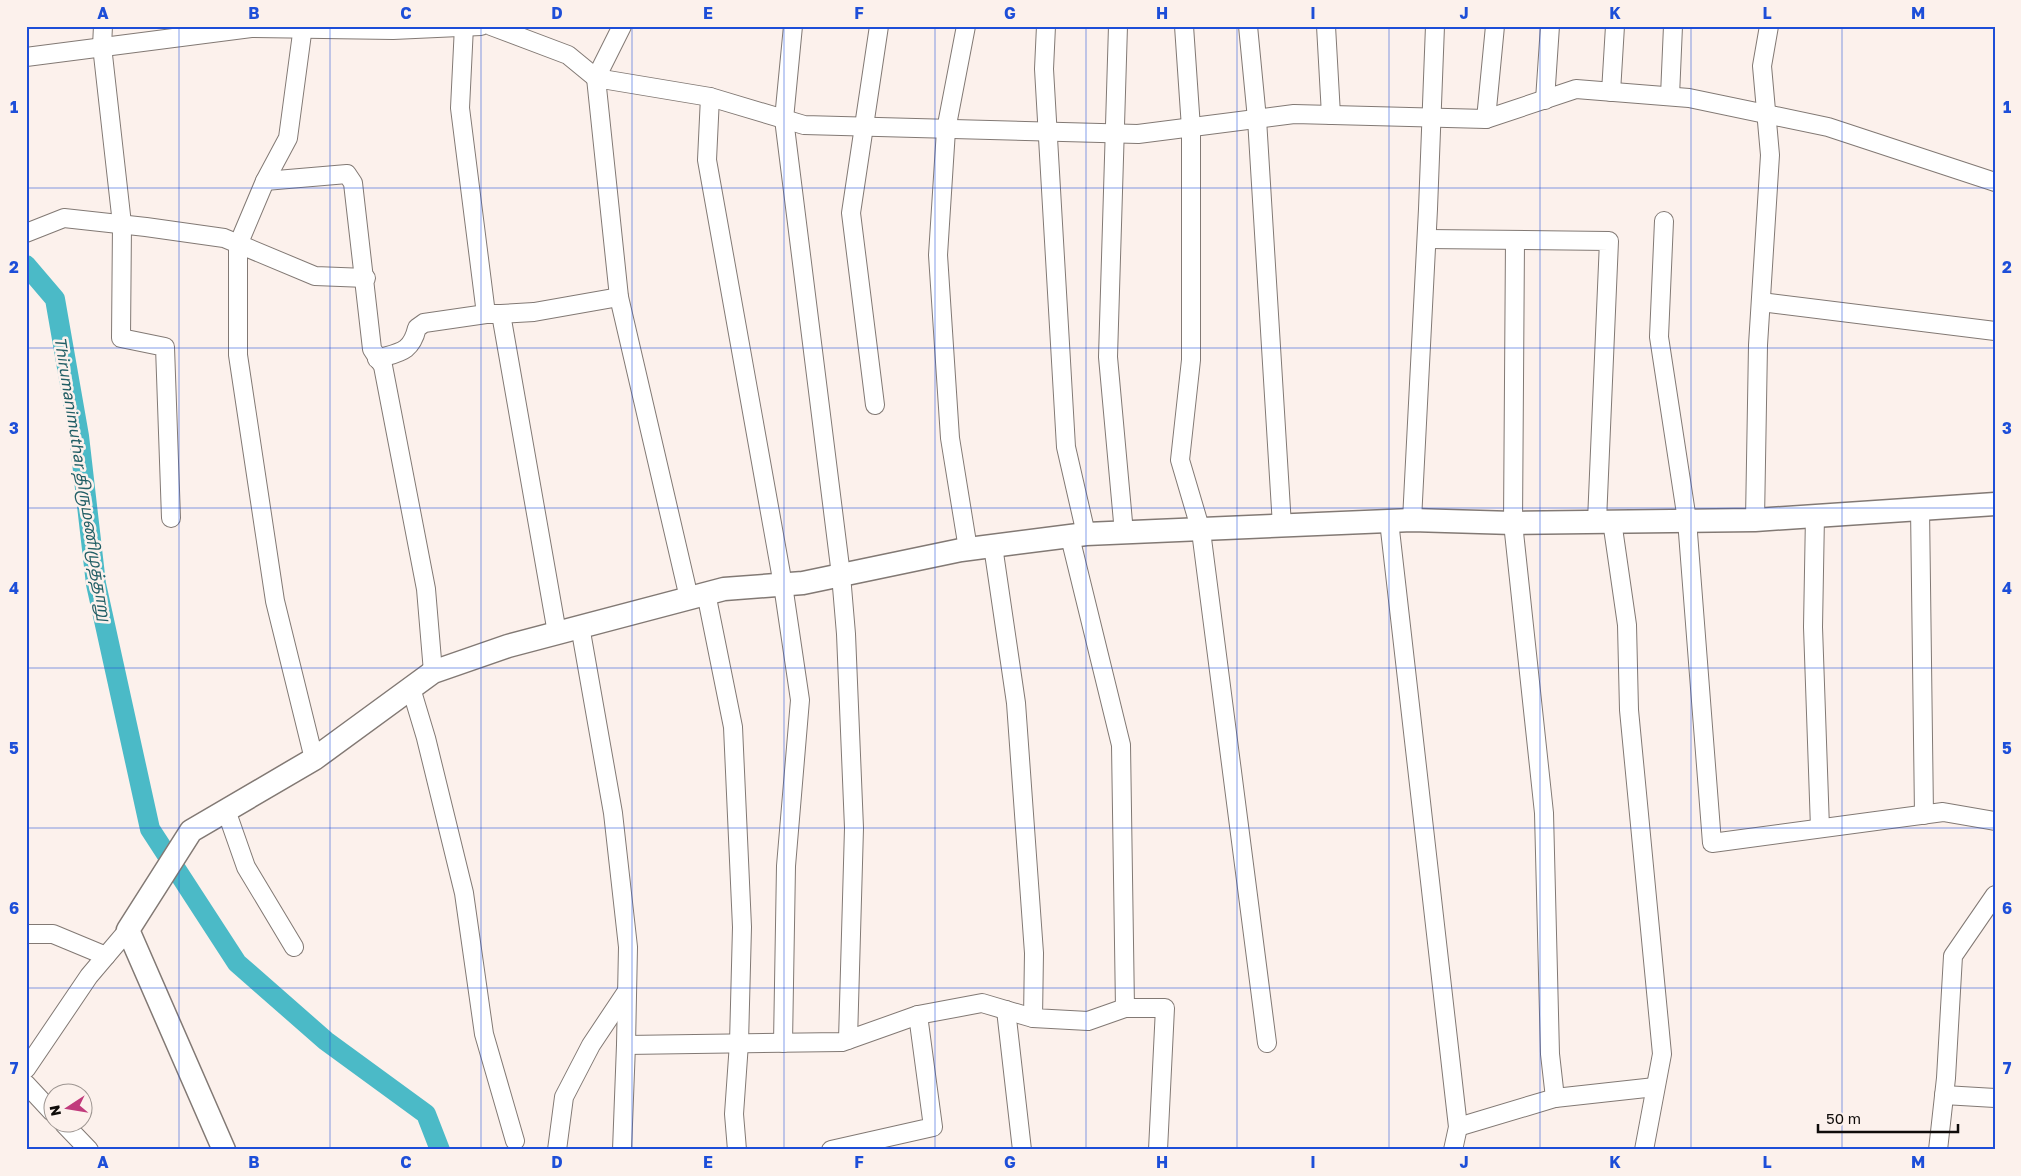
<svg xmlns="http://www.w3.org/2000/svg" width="2021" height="1176" viewBox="0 0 2021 1176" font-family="'Golos Text','Noto Sans Tamil',sans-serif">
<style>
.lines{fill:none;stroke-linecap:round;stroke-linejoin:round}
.canal{stroke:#4bbac7;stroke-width:20}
.minor-casing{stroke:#827974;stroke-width:20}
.tertiary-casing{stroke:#827974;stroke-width:25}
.minor{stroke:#fff;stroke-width:18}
.tertiary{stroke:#fff;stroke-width:22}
.grid{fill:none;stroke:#1d4ed8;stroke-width:1;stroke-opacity:0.55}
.labels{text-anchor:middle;stroke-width:5;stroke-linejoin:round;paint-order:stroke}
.water-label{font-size:16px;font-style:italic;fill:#215e65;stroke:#fcf1ec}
.neatline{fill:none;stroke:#1d4ed8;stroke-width:2}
.grid-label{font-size:16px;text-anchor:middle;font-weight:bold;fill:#1d4ed8}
</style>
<rect width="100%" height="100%" fill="#fcf1ec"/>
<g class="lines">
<path class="canal" d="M 26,265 L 55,299 L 79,436 L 96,584 L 150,829 L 237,963 L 326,1041 L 426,1114 L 440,1150"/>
<g class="minor-casing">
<g id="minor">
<path d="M 103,26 L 102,46 L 122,224 L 121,338 L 165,347 L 171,518"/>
<path d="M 303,26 L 288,138 L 265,181 L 238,245 L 238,355 L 275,601 L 314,759"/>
<path d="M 464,26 L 460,108 L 486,314"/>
<path d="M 491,26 L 568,55 L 596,78 L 710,97 L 804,125 L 1138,134 L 1294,114 L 1486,119 L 1576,89 L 1689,98 L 1828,127 L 1995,182"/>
<path d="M 622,26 L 596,78 L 619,297 L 689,598"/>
<path d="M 793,26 L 784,119 L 841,575 L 846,634 L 854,828 L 848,1040"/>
<path d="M 966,26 L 946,130 L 938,255 L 950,438 L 968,549"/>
<path d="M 1046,26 L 1044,69 L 1066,447 L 1086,534"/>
<path d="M 1118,26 L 1108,357 L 1124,533"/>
<path d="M 1184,26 L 1191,128 L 1191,360 L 1180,460 L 1201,531 L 1267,1043"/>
<path d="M 1248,26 L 1257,119 L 1282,526"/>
<path d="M 1326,26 L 1331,115"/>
<path d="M 26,57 L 251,28 L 393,30 L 481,26"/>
<path d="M 1611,92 L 1615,26"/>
<path d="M 1670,96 L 1673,26"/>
<path d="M 710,97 L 707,160 L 783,585 L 800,700 L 786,866 L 783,1043"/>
<path d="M 1545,100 L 1550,26"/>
<path d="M 1486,119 L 1495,26"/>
<path d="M 265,181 L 347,174 L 353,183 L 372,349 L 383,366 L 426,589 L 433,672"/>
<path d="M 1664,221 L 1659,337 L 1687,520 L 1712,843 L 1943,812 L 1995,821"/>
<path d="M 26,233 L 64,218 L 146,227 L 224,238 L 315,276 L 366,278"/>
<path d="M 1427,239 L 1609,241 L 1597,521"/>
<path d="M 1515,240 L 1513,523 L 1544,813 L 1550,1054 L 1555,1098"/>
<path d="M 1761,302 L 1995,331"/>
<path d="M 501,314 L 534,312 L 619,297"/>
<path d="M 377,359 C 399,352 411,353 417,328 L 424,323 L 486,314 L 501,314 L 557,633"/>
<path d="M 875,405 L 851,213 L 879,26"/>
<path d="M 1920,508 L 1924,815"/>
<path d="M 1815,515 L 1813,627 L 1820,828"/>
<path d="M 1412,520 L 1428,209 L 1435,26"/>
<path d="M 1755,520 L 1758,345 L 1770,155 L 1762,66 L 1769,26"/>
<path d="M 1389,521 L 1458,1127 L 1453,1150"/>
<path d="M 1612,521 L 1627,625 L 1629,710 L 1662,1054 L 1644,1150"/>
<path d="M 1070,537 L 1121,745 L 1125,1008 L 1165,1008 L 1158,1150"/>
<path d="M 993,546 L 1016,703 L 1034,953 L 1033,1018 L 1088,1021 L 1125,1008"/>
<path d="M 706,593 L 733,727 L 742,927 L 739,1043 L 734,1114 L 737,1150"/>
<path d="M 580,626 L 613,813 L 628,947 L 626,1045 L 842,1042 L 918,1015 L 982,1003 L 1033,1018"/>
<path d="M 411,688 L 426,738 L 464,893 L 484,1034 L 515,1141"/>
<path d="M 226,810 L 246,867 L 294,947"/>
<path d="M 26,934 L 53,934 L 106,956"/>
<path d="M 1006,1010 L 1022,1150"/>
<path d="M 26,1069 L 89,976 L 128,930"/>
<path d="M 26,1084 L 52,1112"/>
<path d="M 1944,1095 L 1995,1098"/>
<path d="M 64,1124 L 89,1150"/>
<path d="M 1458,1127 L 1555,1098 L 1655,1087"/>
<path d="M 557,1150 L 564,1097 L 591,1045 L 627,991"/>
<path d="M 622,1150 L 626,1045"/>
<path d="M 831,1150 L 933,1127 L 918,1015"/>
<path d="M 1938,1150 L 1946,1078 L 1953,956 L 1995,895"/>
</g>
</g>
<g class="tertiary-casing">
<path id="tertiary" d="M 224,1150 L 128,930 L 191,831 L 314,759 L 433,672 L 508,646 L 724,589 L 803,583 L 961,550 L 1086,534 L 1412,520 L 1513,523 L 1755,520 L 1995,504"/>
</g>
<use href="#minor" class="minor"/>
<use href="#tertiary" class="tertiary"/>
</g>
<path class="grid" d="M 179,26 L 179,1150M 330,26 L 330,1150M 481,26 L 481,1150M 632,26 L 632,1150M 784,26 L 784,1150M 935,26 L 935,1150M 1086,26 L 1086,1150M 1237,26 L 1237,1150M 1389,26 L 1389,1150M 1540,26 L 1540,1150M 1691,26 L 1691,1150M 1842,26 L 1842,1150M 26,188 L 1995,188M 26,348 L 1995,348M 26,508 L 1995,508M 26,668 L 1995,668M 26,828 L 1995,828M 26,988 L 1995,988"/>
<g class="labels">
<g class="water-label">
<text transform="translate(83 479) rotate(81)" y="6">Thirumanimuthar திருமணிமுத்தாறு</text>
</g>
</g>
<rect width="2021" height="1176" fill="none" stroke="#fcf1ec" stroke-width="55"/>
<g transform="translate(68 1108) rotate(258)"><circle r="24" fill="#fcf1ec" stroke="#9d9591"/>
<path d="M0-4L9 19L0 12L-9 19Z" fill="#c13b7c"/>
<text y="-8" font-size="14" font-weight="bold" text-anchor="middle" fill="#0e0b09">N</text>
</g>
<path d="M1818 1124v8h140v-8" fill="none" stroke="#0e0b09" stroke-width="2.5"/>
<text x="1826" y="1124" font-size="15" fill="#0e0b09" stroke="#fcf1ec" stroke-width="4" paint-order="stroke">50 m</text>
<rect x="28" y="28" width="1966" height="1120" class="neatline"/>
<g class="grid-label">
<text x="103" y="19">A</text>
<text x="254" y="19">B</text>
<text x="406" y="19">C</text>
<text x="557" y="19">D</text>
<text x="708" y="19">E</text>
<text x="859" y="19">F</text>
<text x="1010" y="19">G</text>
<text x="1162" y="19">H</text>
<text x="1313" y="19">I</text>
<text x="1464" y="19">J</text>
<text x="1615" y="19">K</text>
<text x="1767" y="19">L</text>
<text x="1918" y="19">M</text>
<text x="14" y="113">1</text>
<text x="2007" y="113">1</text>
<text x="14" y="273">2</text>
<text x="2007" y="273">2</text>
<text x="14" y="434">3</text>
<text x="2007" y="434">3</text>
<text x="14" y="594">4</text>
<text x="2007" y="594">4</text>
<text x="14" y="754">5</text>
<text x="2007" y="754">5</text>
<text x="14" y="914">6</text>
<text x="2007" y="914">6</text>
<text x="14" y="1074">7</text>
<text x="2007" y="1074">7</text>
<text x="103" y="1168">A</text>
<text x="254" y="1168">B</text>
<text x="406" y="1168">C</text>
<text x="557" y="1168">D</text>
<text x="708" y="1168">E</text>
<text x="859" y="1168">F</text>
<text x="1010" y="1168">G</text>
<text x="1162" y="1168">H</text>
<text x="1313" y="1168">I</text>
<text x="1464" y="1168">J</text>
<text x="1615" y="1168">K</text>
<text x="1767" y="1168">L</text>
<text x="1918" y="1168">M</text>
</g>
</svg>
